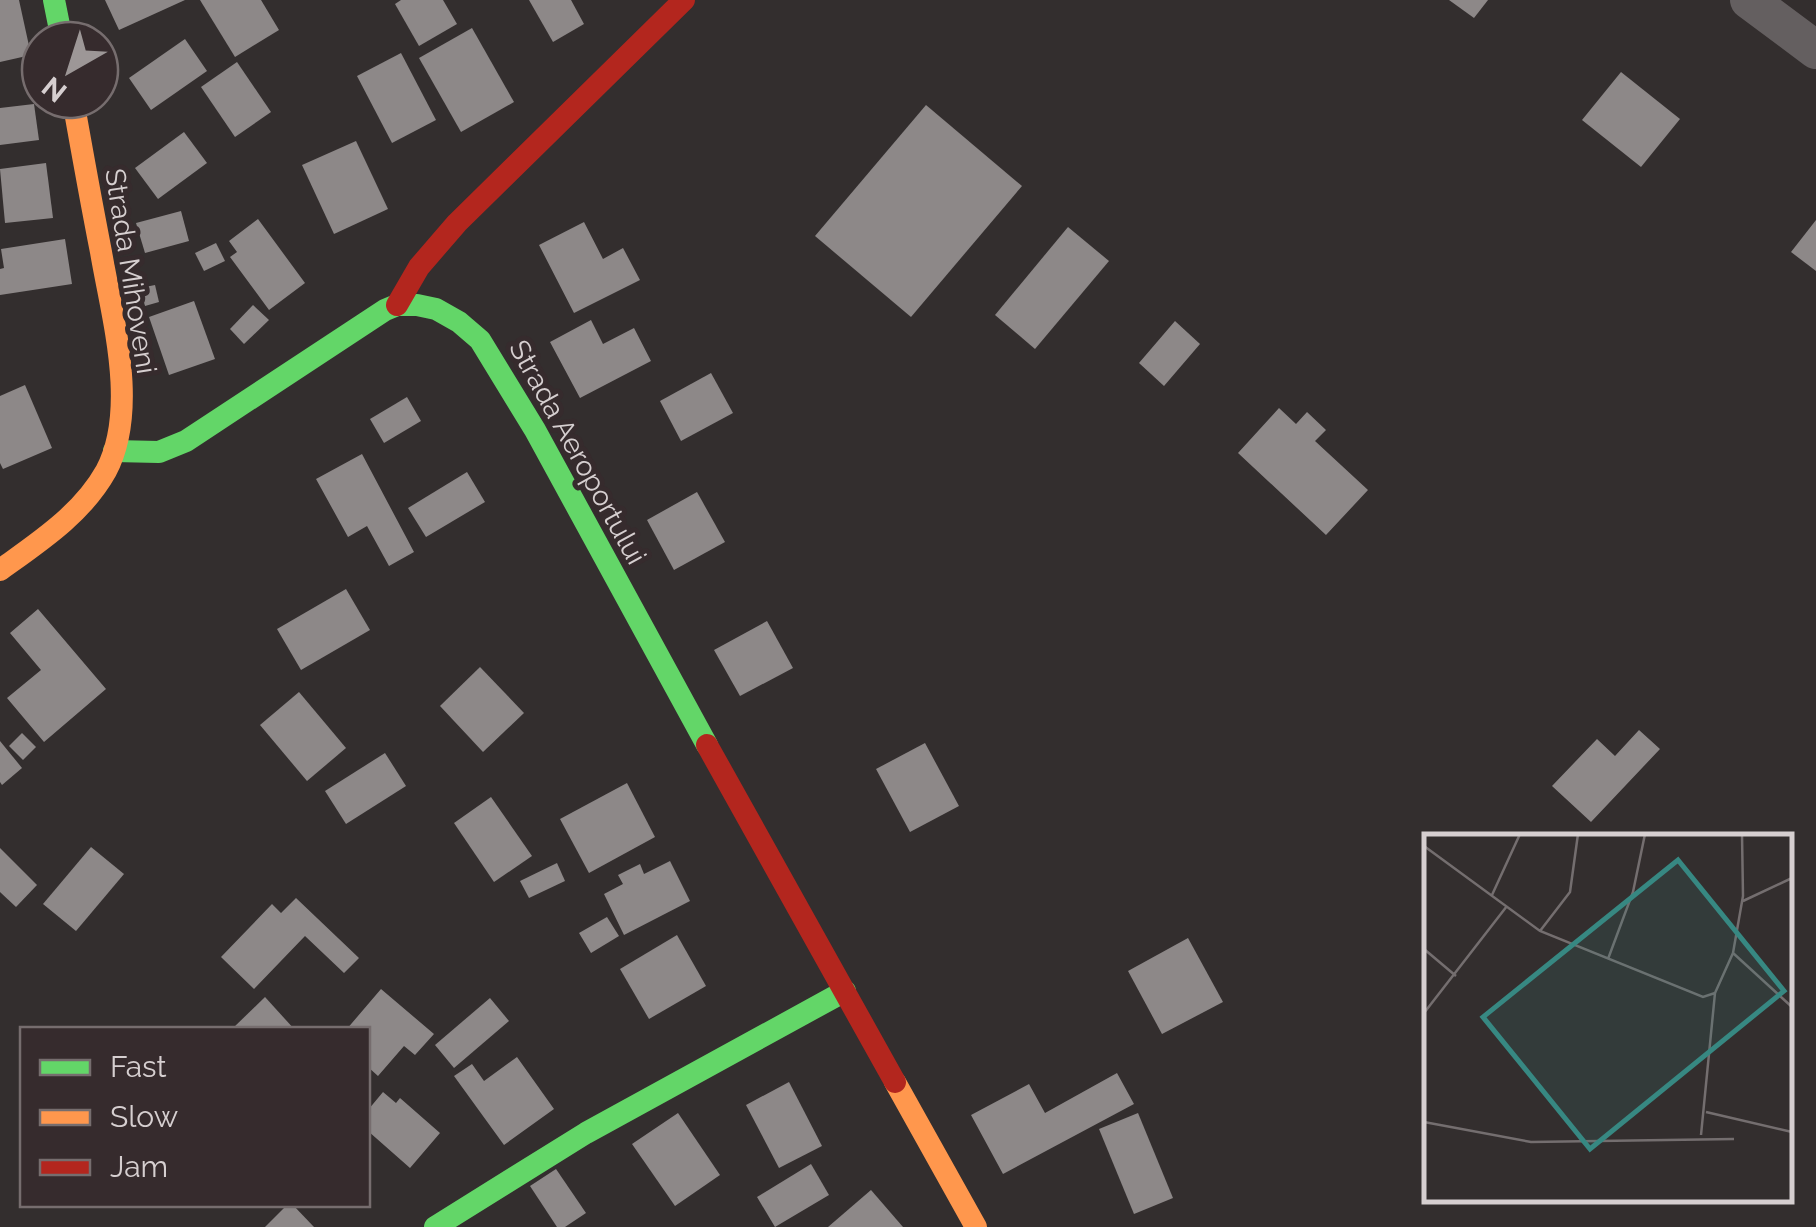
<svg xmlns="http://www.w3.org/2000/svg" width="1816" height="1227" viewBox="0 0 1816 1227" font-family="Raleway,sans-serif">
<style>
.building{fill:#8d8888}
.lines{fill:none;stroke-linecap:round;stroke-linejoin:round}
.street{stroke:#645f60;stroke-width:38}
.fast{stroke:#63d668;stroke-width:22}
.slow{stroke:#ff974d;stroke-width:22}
.jam{stroke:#b3261e;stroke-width:22}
.labels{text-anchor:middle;stroke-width:10;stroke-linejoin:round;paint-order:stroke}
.street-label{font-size:28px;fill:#d6cfd0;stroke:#362b2d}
.inset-road{fill:none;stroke:#746e6f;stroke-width:2.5}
.view{fill:#378882;fill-opacity:0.15;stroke:#378882;stroke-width:5}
.inset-edge{fill:none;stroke:#d6cfd0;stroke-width:5}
</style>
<rect width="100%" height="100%" fill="#332e2e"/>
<g class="building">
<path d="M 0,0 L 19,0 L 31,55 L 0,62 Z"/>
<path d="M 105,0 L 185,0 L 119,30 Z"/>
<path d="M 200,0 L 261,0 L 279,30 L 235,57 Z"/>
<path d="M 401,0 L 443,0 L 457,24 L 419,46 L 395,4 Z"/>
<path d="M 529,0 L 571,0 L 584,24 L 553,42 Z"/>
<path d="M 1449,0 L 1488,0 L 1474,18 Z"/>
<path d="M 472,28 L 514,102 L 461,132 L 419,58 Z"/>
<path d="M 185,39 L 207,71 L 151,110 L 129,78 Z"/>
<path d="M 401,53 L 436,120 L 392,143 L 357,76 Z"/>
<path d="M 237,62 L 271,112 L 235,137 L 201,87 Z"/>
<path d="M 1621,72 L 1680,119 L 1641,167 L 1582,120 Z"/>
<path d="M 34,104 L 39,140 L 0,145 L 0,108 Z"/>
<path d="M 926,105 L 1022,186 L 911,317 L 815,236 Z"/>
<path d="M 184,132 L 207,163 L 158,199 L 135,168 Z"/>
<path d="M 356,141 L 388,209 L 334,234 L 302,165 Z"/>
<path d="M 46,163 L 53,218 L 5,223 L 0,169 Z"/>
<path d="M 181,211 L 189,241 L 145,253 L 136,223 Z"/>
<path d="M 258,219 L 305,283 L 269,310 L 230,257 L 237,252 L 229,241 Z"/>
<path d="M 1816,220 L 1816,271 L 1791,252 Z"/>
<path d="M 584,222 L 603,259 L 623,248 L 640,280 L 574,313 L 539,245 Z"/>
<path d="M 1068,227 L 1109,261 L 1035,349 L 995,315 Z"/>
<path d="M 65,239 L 72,284 L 0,295 L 0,269 L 4,268 L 1,249 Z"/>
<path d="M 216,243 L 225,261 L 204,271 L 195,253 Z"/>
<path d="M 155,285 L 159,302 L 145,306 L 140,288 Z"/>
<path d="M 194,301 L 215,359 L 169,375 L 149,317 Z"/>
<path d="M 253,305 L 269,320 L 244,344 L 230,329 Z"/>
<path d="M 591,320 L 603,344 L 634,328 L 651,361 L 580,398 L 550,342 Z"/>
<path d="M 1175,321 L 1200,344 L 1164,386 L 1139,363 Z"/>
<path d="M 711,373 L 733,413 L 681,441 L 660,401 Z"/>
<path d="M 25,385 L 52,448 L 3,469 L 0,463 L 0,396 Z"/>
<path d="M 407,397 L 421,421 L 384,443 L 370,419 Z"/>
<path d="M 1279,408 L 1296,424 L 1307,412 L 1326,430 L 1315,441 L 1368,490 L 1326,535 L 1238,453 Z"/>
<path d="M 362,454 L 414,552 L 389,566 L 367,526 L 348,537 L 316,479 Z"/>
<path d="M 467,472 L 485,502 L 426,537 L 408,508 Z"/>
<path d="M 697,492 L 725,542 L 674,570 L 647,520 Z"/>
<path d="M 346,589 L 370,630 L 301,670 L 277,629 Z"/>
<path d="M 38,609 L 106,689 L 44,742 L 7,698 L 41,670 L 10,633 Z"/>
<path d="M 767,621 L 793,668 L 740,696 L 714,650 Z"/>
<path d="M 480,667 L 524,713 L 483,752 L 440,706 Z"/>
<path d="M 299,692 L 346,748 L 307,781 L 260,725 Z"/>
<path d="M 1639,730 L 1660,749 L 1591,822 L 1552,786 L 1597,739 L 1615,756 Z"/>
<path d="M 22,733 L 36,747 L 23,760 L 9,746 Z"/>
<path d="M 0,741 L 22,768 L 2,785 L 0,782 Z"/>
<path d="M 925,743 L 959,806 L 910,832 L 876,769 Z"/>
<path d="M 385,753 L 406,786 L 346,824 L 325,791 Z"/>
<path d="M 627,783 L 655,837 L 589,873 L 560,819 Z"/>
<path d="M 491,797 L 532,856 L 494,882 L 454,823 Z"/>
<path d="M 91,847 L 124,874 L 76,931 L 43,904 Z"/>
<path d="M 0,848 L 37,885 L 16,907 L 0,892 Z"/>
<path d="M 670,861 L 690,901 L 624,935 L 604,894 L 623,884 L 618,875 L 640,864 L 644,874 Z"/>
<path d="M 557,863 L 565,881 L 529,898 L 520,881 Z"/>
<path d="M 296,898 L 359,958 L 344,973 L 305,936 L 254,989 L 221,957 L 272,904 L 281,913 Z"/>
<path d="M 607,917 L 619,936 L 591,953 L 579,933 Z"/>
<path d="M 677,935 L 706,986 L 649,1019 L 620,969 Z"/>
<path d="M 1188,938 L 1223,1002 L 1162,1034 L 1128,971 Z"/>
<path d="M 381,989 L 434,1034 L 415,1055 L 404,1046 L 378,1076 L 368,1067 L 368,1030 L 346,1030 Z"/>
<path d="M 265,997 L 295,1030 L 231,1030 Z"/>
<path d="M 490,998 L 509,1021 L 454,1068 L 435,1045 Z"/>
<path d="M 517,1057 L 554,1109 L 504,1145 L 454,1076 L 472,1064 L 484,1081 Z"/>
<path d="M 1117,1073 L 1134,1104 L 1003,1174 L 971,1115 L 1029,1084 L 1045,1113 Z"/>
<path d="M 789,1082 L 822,1146 L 779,1168 L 746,1105 Z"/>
<path d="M 383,1092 L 396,1103 L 400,1098 L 440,1133 L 410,1168 L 368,1131 L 368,1110 Z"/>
<path d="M 678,1113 L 720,1175 L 675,1206 L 632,1144 Z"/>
<path d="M 1138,1113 L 1173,1198 L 1134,1214 L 1099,1129 Z"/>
<path d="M 811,1164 L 829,1195 L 775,1227 L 757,1197 Z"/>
<path d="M 556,1169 L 586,1213 L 565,1227 L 557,1227 L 530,1186 Z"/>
<path d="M 871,1190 L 903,1227 L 828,1227 Z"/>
<path d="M 288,1204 L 292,1204 L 314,1227 L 265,1227 Z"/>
</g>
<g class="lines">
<path class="street" d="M 1749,0 L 1816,50"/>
<g class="fast">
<path d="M 54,0 L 62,40"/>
<path d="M 114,451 L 159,452 L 186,441 L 385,310 L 397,305 L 417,305 L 436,309 L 459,322 L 480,340 L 535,430 L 707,745"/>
<path d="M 435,1227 L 586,1133 L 845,991"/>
</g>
<g class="slow">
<path d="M 0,570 C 39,542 82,514 106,471 C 139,409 112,317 101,252 C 91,201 82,151 73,100"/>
<path d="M 895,1082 L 976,1227"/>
</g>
<g class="jam">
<path d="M 397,305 L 419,267 L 457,223 L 684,0"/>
<path d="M 707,745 L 895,1082"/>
</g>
</g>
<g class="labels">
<g class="street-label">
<text transform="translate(131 271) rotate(81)" y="10">Strada Mihoveni</text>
<text transform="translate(578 452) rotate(61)" y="10">Strada Aeroportului</text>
</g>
</g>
<g transform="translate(1424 834)">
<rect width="368" height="368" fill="#332e2e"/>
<path class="inset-road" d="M 318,0 L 319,62 L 309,119 L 368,173M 0,12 L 116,97 L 279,163 L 291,159M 68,61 L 96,0M 319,67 L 368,44M 116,97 L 146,58 L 154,0M 0,115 L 32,142M 184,125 L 209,58 L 221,0M 0,179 L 83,72M 282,278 L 368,298M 0,288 L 107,308 L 310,305M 277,301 L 291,159 L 309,119"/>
<path class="view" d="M 254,26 L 360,157 L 166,315 L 59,183 Z"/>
<rect width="368" height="368" class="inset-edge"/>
</g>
<rect x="20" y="1027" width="350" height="180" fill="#362b2d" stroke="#766d6e" stroke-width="2.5"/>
<rect x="40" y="1060" width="50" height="15" fill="#63d668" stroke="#766d6e" stroke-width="2.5"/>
<text x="110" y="1077" font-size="30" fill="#d6cfd0">Fast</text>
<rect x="40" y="1110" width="50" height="15" fill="#ff974d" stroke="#766d6e" stroke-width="2.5"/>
<text x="110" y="1127" font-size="30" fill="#d6cfd0">Slow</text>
<rect x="40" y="1160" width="50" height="15" fill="#b3261e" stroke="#766d6e" stroke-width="2.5"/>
<text x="110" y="1177" font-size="30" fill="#d6cfd0">Jam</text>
<g transform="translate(70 70) rotate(219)"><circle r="48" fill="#362b2d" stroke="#766d6e" stroke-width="2.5"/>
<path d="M0-8L18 38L0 25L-18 38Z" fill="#9d9797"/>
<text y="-15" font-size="28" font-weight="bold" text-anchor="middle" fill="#d6cfd0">N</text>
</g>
</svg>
